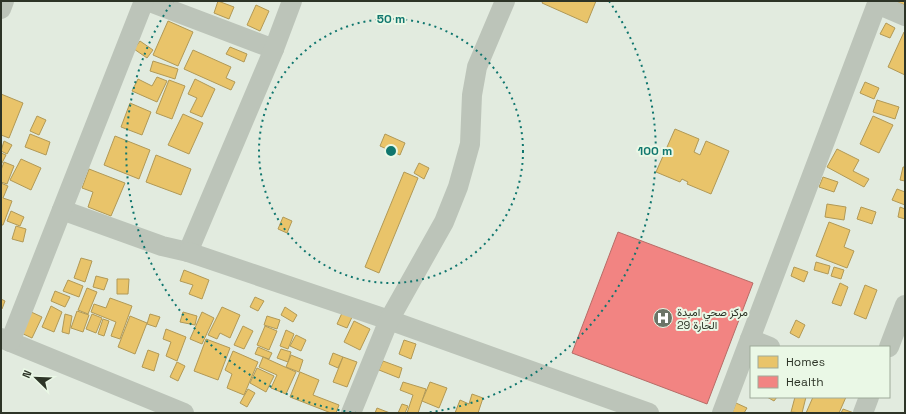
<svg xmlns="http://www.w3.org/2000/svg" width="906" height="414" viewBox="0 0 906 414" font-family="'Space Grotesk',Vazirmatn,sans-serif">
<style>
.homes{fill:#e9c46a;stroke:#b19956}
.health{fill:#f28482;stroke:#b76c67}
.lines{fill:none;stroke-linecap:round;stroke-linejoin:round}
.street{stroke:#bcc4b9;stroke-width:20}
.ring{fill:none;stroke:#0f766e;stroke-width:2;stroke-dasharray:2 4}
.labels{text-anchor:middle;stroke-width:4;stroke-linejoin:round;paint-order:stroke}
.poi-label{font-size:11px;fill:#2d3427;stroke:#eaf8e6;text-anchor:start}
.centre{fill:#0f766e;stroke:#eaf8e6;stroke-width:2}
.ring-label{font-size:12px;text-anchor:middle;font-weight:bold;fill:#0f766e;stroke:#eaf8e6;stroke-width:4;stroke-linejoin:round;paint-order:stroke}
</style>
<rect width="100%" height="100%" fill="#e2ebdf"/>
<g class="homes">
<path d="M 218,1 L 234,7 L 229,19 L 214,13 Z"/>
<path d="M 543,1 L 596,1 L 587,23 L 542,3 Z"/>
<path d="M 894,1 L 905,1 L 905,5 Z"/>
<path d="M 256,5 L 269,11 L 260,31 L 247,25 Z"/>
<path d="M 168,21 L 193,32 L 178,66 L 153,55 Z"/>
<path d="M 886,23 L 895,28 L 890,38 L 880,34 Z"/>
<path d="M 904,32 L 905,33 L 905,75 L 888,67 Z"/>
<path d="M 140,41 L 153,50 L 147,58 L 134,49 Z"/>
<path d="M 230,47 L 247,54 L 244,62 L 226,54 Z"/>
<path d="M 193,50 L 231,67 L 226,78 L 235,82 L 231,90 L 184,69 Z"/>
<path d="M 153,61 L 178,69 L 175,79 L 150,71 Z"/>
<path d="M 157,77 L 167,81 L 157,102 L 132,91 L 138,79 L 152,86 Z"/>
<path d="M 195,79 L 215,89 L 202,117 L 190,112 L 197,98 L 188,94 Z"/>
<path d="M 169,80 L 185,86 L 172,119 L 156,113 Z"/>
<path d="M 865,82 L 879,88 L 874,99 L 860,93 Z"/>
<path d="M 1,94 L 23,103 L 9,138 L 1,135 Z"/>
<path d="M 877,100 L 899,107 L 895,119 L 873,112 Z"/>
<path d="M 130,103 L 151,112 L 142,135 L 121,127 Z"/>
<path d="M 183,114 L 203,123 L 189,154 L 168,145 Z"/>
<path d="M 37,116 L 46,120 L 39,135 L 30,131 Z"/>
<path d="M 873,116 L 893,125 L 879,153 L 860,144 Z"/>
<path d="M 675,129 L 699,139 L 694,152 L 700,155 L 706,141 L 729,151 L 711,194 L 687,184 L 688,182 L 682,179 L 680,182 L 656,172 Z"/>
<path d="M 30,134 L 50,142 L 46,155 L 25,147 Z"/>
<path d="M 385,134 L 405,143 L 400,155 L 380,146 Z"/>
<path d="M 115,136 L 150,150 L 139,179 L 104,165 Z"/>
<path d="M 4,141 L 12,145 L 7,154 L 1,151 Z"/>
<path d="M 837,149 L 859,160 L 853,171 L 869,179 L 864,187 L 827,167 Z"/>
<path d="M 1,153 L 6,155 L 1,165 Z"/>
<path d="M 156,155 L 191,169 L 181,195 L 146,182 Z"/>
<path d="M 21,159 L 41,168 L 31,190 L 10,180 Z"/>
<path d="M 4,162 L 14,166 L 7,184 L 1,182 L 1,170 Z"/>
<path d="M 419,163 L 429,168 L 424,179 L 414,173 Z"/>
<path d="M 903,167 L 905,167 L 905,181 L 900,180 Z"/>
<path d="M 89,169 L 125,183 L 111,216 L 88,207 L 93,192 L 82,188 Z"/>
<path d="M 404,172 L 418,178 L 379,273 L 365,267 Z"/>
<path d="M 823,177 L 838,182 L 834,192 L 819,187 Z"/>
<path d="M 1,183 L 8,186 L 3,198 L 12,201 L 3,225 L 1,225 Z"/>
<path d="M 897,189 L 905,192 L 905,205 L 892,200 Z"/>
<path d="M 827,204 L 846,207 L 844,220 L 825,217 Z"/>
<path d="M 861,207 L 876,212 L 872,224 L 857,219 Z"/>
<path d="M 900,207 L 905,209 L 905,219 L 898,217 Z"/>
<path d="M 11,211 L 24,217 L 20,226 L 7,221 Z"/>
<path d="M 283,217 L 292,221 L 287,233 L 278,229 Z"/>
<path d="M 829,222 L 850,230 L 844,247 L 854,251 L 847,268 L 816,256 Z"/>
<path d="M 16,226 L 26,229 L 23,242 L 12,239 Z"/>
<path d="M 81,258 L 92,261 L 85,282 L 74,278 Z"/>
<path d="M 816,262 L 830,266 L 828,274 L 814,270 Z"/>
<path d="M 794,267 L 808,272 L 804,282 L 791,276 Z"/>
<path d="M 834,267 L 844,270 L 841,279 L 831,276 Z"/>
<path d="M 184,270 L 209,280 L 202,299 L 189,294 L 193,285 L 180,281 Z"/>
<path d="M 96,276 L 108,279 L 104,290 L 93,287 Z"/>
<path d="M 117,279 L 129,279 L 128,294 L 117,294 Z"/>
<path d="M 68,280 L 83,286 L 79,297 L 63,291 Z"/>
<path d="M 840,283 L 848,287 L 841,306 L 832,303 Z"/>
<path d="M 865,285 L 877,290 L 866,319 L 854,314 Z"/>
<path d="M 87,288 L 97,292 L 88,314 L 78,310 Z"/>
<path d="M 55,291 L 70,297 L 65,307 L 51,301 Z"/>
<path d="M 255,297 L 264,301 L 258,311 L 250,307 Z"/>
<path d="M 110,298 L 132,306 L 120,339 L 111,336 L 116,322 L 91,312 L 94,304 L 106,308 Z"/>
<path d="M 1,299 L 5,301 L 2,309 L 1,309 Z"/>
<path d="M 51,306 L 62,312 L 54,332 L 42,327 Z"/>
<path d="M 222,307 L 240,315 L 230,338 L 220,333 L 217,339 L 208,335 Z"/>
<path d="M 285,307 L 297,315 L 293,322 L 281,315 Z"/>
<path d="M 29,311 L 42,317 L 32,338 L 19,332 Z"/>
<path d="M 77,311 L 89,315 L 83,332 L 71,328 Z"/>
<path d="M 183,312 L 197,316 L 195,325 L 180,322 Z"/>
<path d="M 202,312 L 214,318 L 202,344 L 190,339 Z"/>
<path d="M 342,313 L 352,317 L 347,328 L 337,324 Z"/>
<path d="M 65,314 L 72,316 L 69,334 L 62,332 Z"/>
<path d="M 92,314 L 102,318 L 96,333 L 86,329 Z"/>
<path d="M 150,314 L 160,317 L 156,327 L 147,324 Z"/>
<path d="M 130,316 L 147,323 L 135,354 L 118,347 Z"/>
<path d="M 267,316 L 280,320 L 277,329 L 264,325 Z"/>
<path d="M 103,319 L 109,321 L 104,336 L 98,334 Z"/>
<path d="M 796,320 L 805,325 L 799,338 L 790,333 Z"/>
<path d="M 354,321 L 370,329 L 360,350 L 344,342 Z"/>
<path d="M 243,326 L 253,331 L 244,349 L 234,345 Z"/>
<path d="M 265,326 L 277,331 L 269,350 L 257,345 Z"/>
<path d="M 166,329 L 186,337 L 177,361 L 166,356 L 171,342 L 163,339 Z"/>
<path d="M 286,330 L 294,334 L 288,349 L 280,346 Z"/>
<path d="M 296,335 L 306,340 L 301,351 L 290,346 Z"/>
<path d="M 206,339 L 230,348 L 218,380 L 194,371 Z"/>
<path d="M 404,340 L 416,344 L 411,359 L 399,354 Z"/>
<path d="M 258,347 L 272,353 L 269,359 L 255,354 Z"/>
<path d="M 281,349 L 291,352 L 288,362 L 277,358 Z"/>
<path d="M 148,350 L 159,354 L 154,371 L 142,367 Z"/>
<path d="M 233,351 L 258,362 L 244,395 L 227,388 L 232,374 L 225,370 Z"/>
<path d="M 333,353 L 343,357 L 338,368 L 329,364 Z"/>
<path d="M 291,355 L 303,360 L 299,372 L 286,367 Z"/>
<path d="M 263,357 L 296,372 L 286,394 L 271,388 L 277,375 L 259,367 Z"/>
<path d="M 343,357 L 357,362 L 347,387 L 333,382 Z"/>
<path d="M 383,361 L 402,368 L 399,378 L 379,370 Z"/>
<path d="M 177,362 L 185,366 L 178,381 L 170,377 Z"/>
<path d="M 257,368 L 274,376 L 266,392 L 250,383 Z"/>
<path d="M 300,372 L 319,380 L 313,395 L 339,405 L 336,413 L 331,413 L 290,397 Z"/>
<path d="M 403,382 L 426,389 L 418,413 L 407,413 L 413,395 L 400,390 Z"/>
<path d="M 430,382 L 447,388 L 439,408 L 422,401 Z"/>
<path d="M 248,389 L 255,393 L 247,407 L 240,403 Z"/>
<path d="M 472,394 L 483,398 L 478,413 L 455,413 L 460,400 L 469,404 Z"/>
<path d="M 767,397 L 777,397 L 774,401 Z"/>
<path d="M 795,397 L 806,397 L 802,413 L 791,412 Z"/>
<path d="M 813,397 L 846,397 L 839,413 L 806,413 Z"/>
<path d="M 736,403 L 747,408 L 744,413 L 732,413 Z"/>
<path d="M 402,404 L 408,406 L 405,413 L 398,413 Z"/>
<path d="M 377,408 L 390,413 L 375,413 Z"/>
<path d="M 843,409 L 854,413 L 841,413 Z"/>
</g>
<path class="health" d="M 618,232 L 753,283 L 707,404 L 572,353 Z"/>
<g class="lines">
<g class="street">
<path d="M 147,1 L 274,49"/>
<path d="M 877,4 L 905,16"/>
<path d="M 1,9 L 4,1"/>
<path d="M 62,210 L 162,246 L 188,252 L 274,49 L 292,1"/>
<path d="M 188,252 L 389,320 L 649,413"/>
<path d="M 1,338 L 184,413"/>
<path d="M 750,339 L 770,347"/>
<path d="M 10,342 L 144,1"/>
<path d="M 889,347 L 905,305"/>
<path d="M 351,413 L 389,320 L 444,222 L 458,187 L 470,144 L 472,95 L 477,67 L 505,1"/>
<path d="M 722,413 L 878,1"/>
<path d="M 863,413 L 869,397"/>
</g>
</g>
<g class="ring">
<circle cx="391" cy="151" r="132"/>
<path d="M357 413A264 264 0 0 1 173 1M609 1A264 264 0 0 1 425 413"/>
</g>
<defs>
<g id="hospital-disc" transform="scale(1)"><circle r="9.5" fill="#6c7467" stroke="#eaf8e6"/><path d="M-5-5h3v3.5h4V-5h3V5h-3V1.5h-4V5h-3Z" fill="#fff"/></g>
</defs>
<g fill-rule="evenodd">
<use href="#hospital-disc" x="663" y="318"/>
</g>
<g class="labels">
<g class="poi-label">
<text x="677" y="316">مركز صحي امبدة<tspan x="677" dy="13">الحارة 29</tspan></text>
</g>
</g>
<circle cx="391" cy="151" r="6" class="centre"/>
<g class="ring-label">
<text x="391" y="23">50 m</text>
<text x="655" y="155">100 m</text>
</g>
<rect width="906" height="414" fill="none" stroke="#2d3427" stroke-width="4"/>
<rect x="750" y="346" width="140" height="52" fill="#eaf8e6" stroke="#9eaa9a"/>
<rect x="758" y="356" width="20" height="12" fill="#e9c46a" stroke="#9eaa9a"/>
<text x="786" y="366" font-size="12" fill="#2d3427">Homes</text>
<rect x="758" y="376" width="20" height="12" fill="#f28482" stroke="#9eaa9a"/>
<text x="786" y="386" font-size="12" fill="#2d3427">Health</text>
<g transform="translate(36 378) rotate(293)" stroke="#eaf8e6" stroke-width="3" paint-order="stroke">
<path d="M0-3L7 15L0 10L-7 15Z" fill="#2d3427"/>
<text y="-6" font-size="11" font-weight="bold" text-anchor="middle" fill="#2d3427">N</text>
</g>
</svg>
